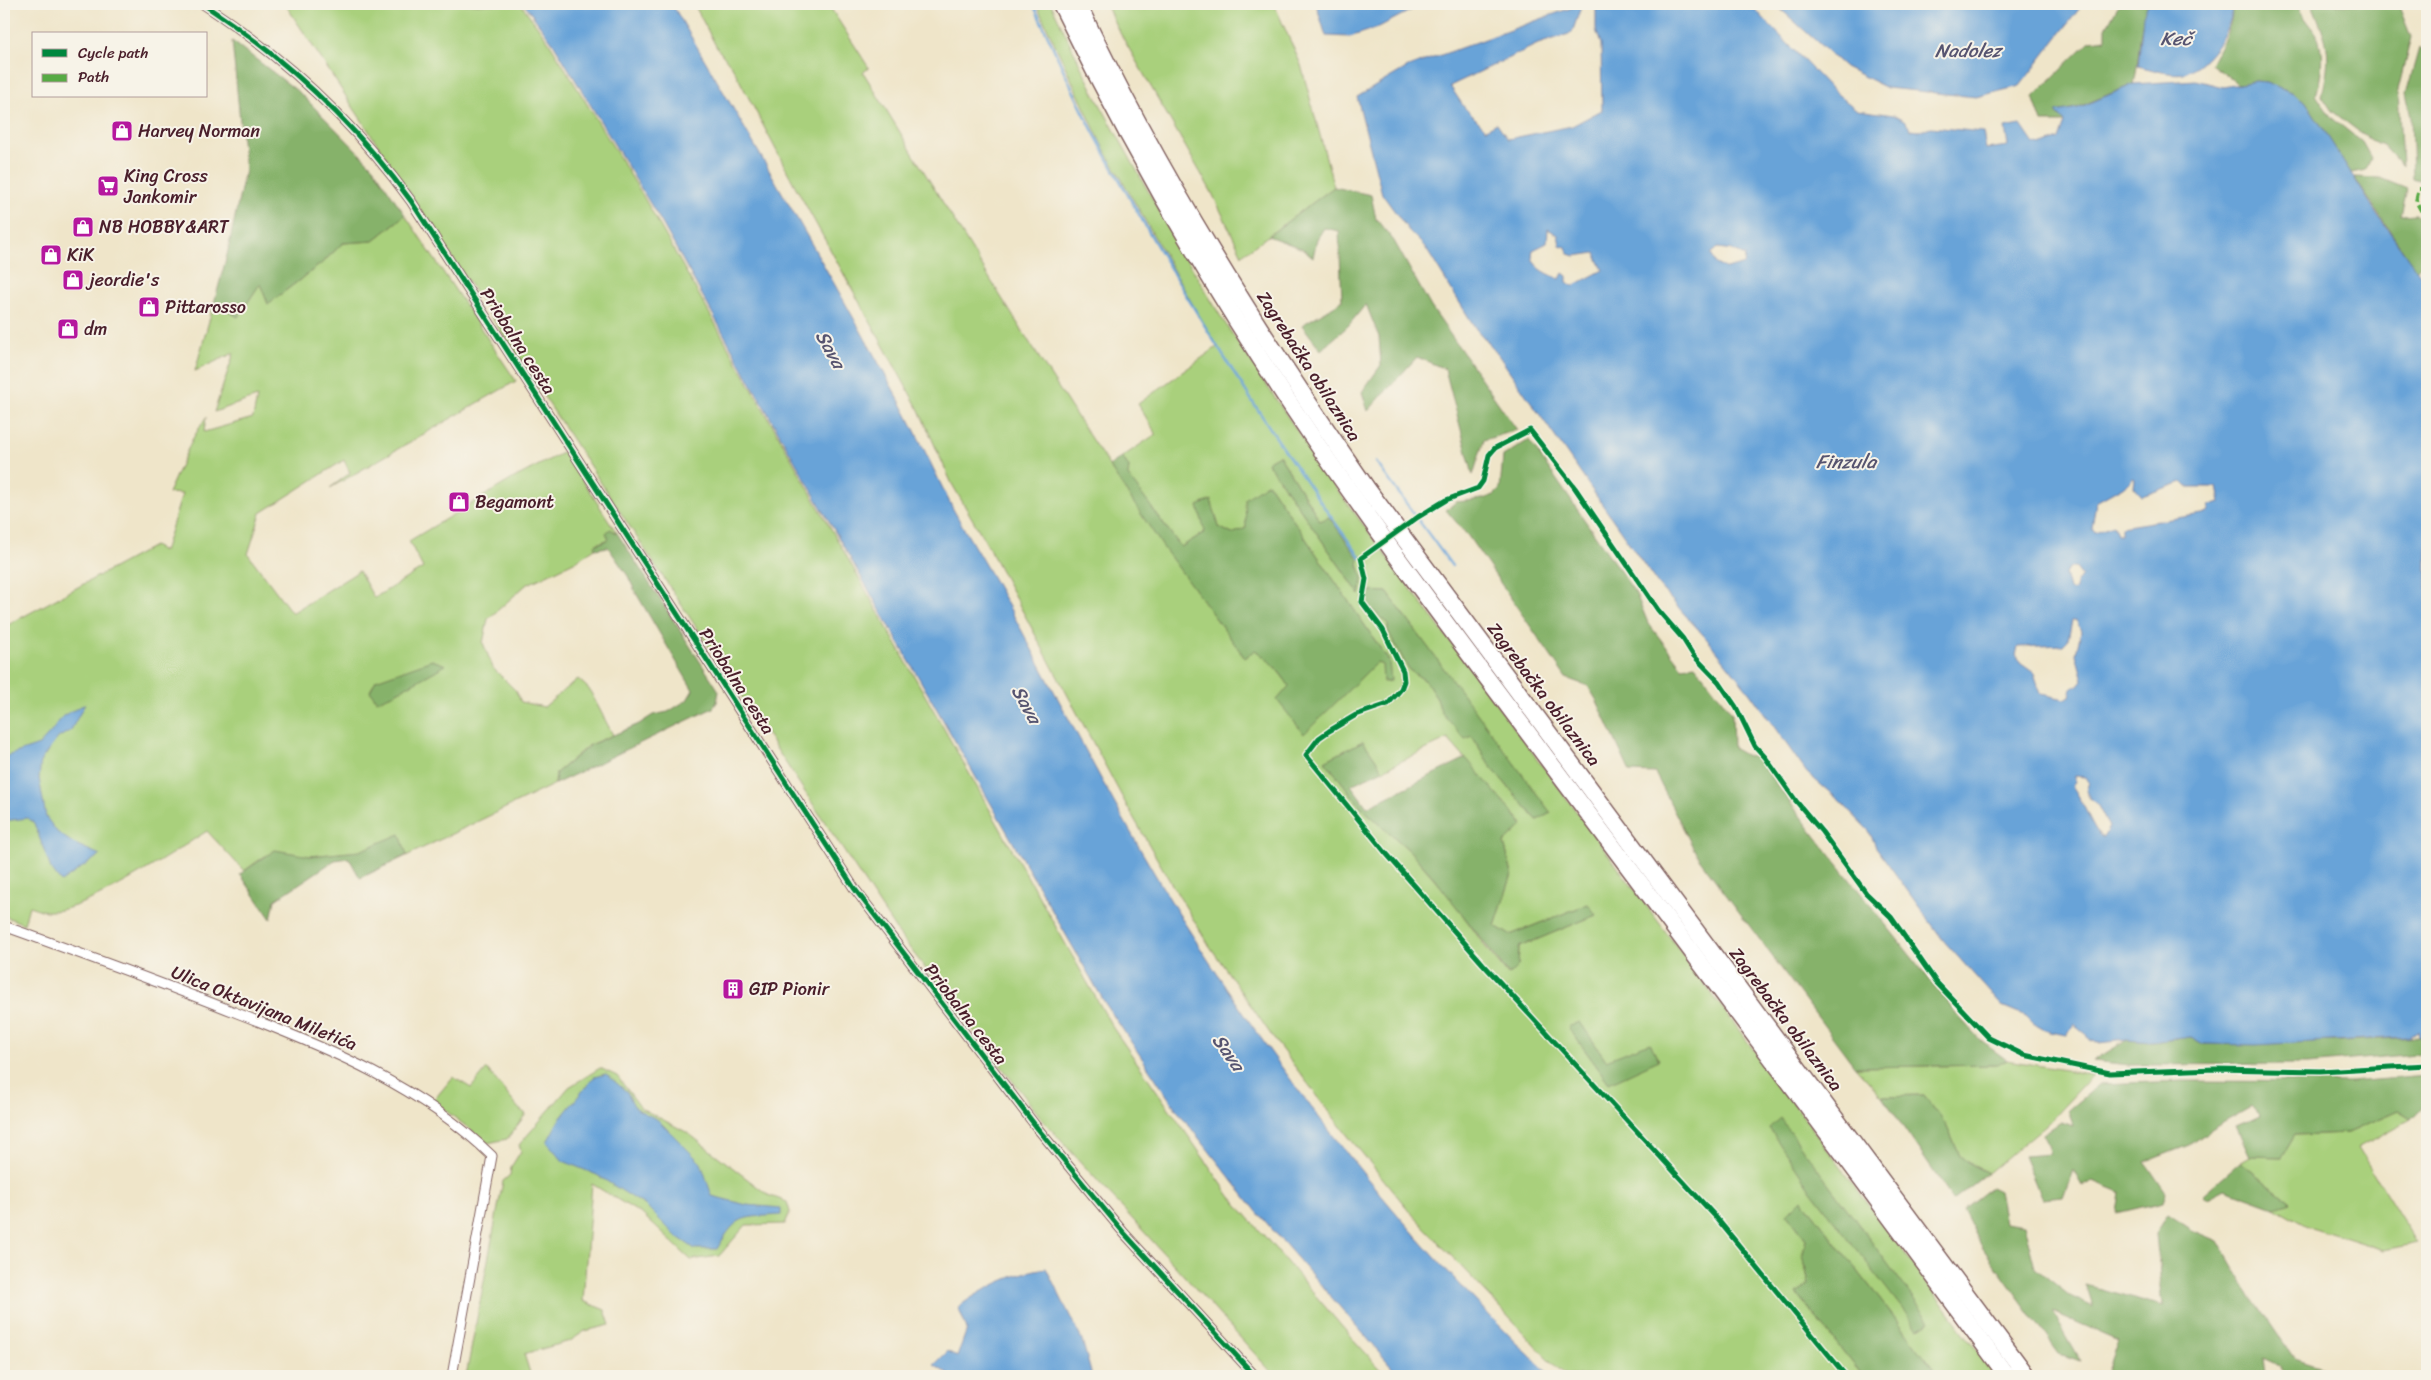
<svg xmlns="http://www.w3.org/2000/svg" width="2431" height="1380" viewBox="0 0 2431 1380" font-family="Sriracha,sans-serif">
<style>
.green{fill:#a9d07b;stroke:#7a7853;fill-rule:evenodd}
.forest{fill:#86b26b;stroke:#68684b}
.water{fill:#68a3d8;stroke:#596182;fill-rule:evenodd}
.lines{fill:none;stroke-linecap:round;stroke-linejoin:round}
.stream{stroke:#68a3d8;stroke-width:2.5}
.street-casing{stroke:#846462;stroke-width:11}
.highway-casing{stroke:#846462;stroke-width:19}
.street{stroke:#fff;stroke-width:9}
.highway{stroke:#fff;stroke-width:16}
.quiet{stroke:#57aa44;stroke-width:4;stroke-dasharray:8 4;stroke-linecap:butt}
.cycleway-casing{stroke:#f7f3e8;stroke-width:8}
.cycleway{stroke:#00873e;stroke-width:5}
.labels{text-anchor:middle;stroke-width:4;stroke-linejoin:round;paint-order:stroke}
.poi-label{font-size:18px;fill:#4a1f2b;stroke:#f7f3e8;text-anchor:start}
.street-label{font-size:18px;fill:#4a1f2b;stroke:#f7f3e8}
.water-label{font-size:19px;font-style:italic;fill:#565470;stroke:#f7f3e8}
</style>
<rect width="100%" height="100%" fill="#f7f3e8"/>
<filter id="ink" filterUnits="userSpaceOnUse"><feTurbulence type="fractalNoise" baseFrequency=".02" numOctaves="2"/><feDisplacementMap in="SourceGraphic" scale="10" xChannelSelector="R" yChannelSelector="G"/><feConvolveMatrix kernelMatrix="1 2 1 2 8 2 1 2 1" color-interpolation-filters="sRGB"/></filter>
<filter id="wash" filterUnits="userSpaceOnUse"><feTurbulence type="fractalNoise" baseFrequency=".0096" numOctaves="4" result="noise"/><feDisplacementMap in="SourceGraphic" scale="20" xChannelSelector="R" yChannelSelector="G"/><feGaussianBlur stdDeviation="1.12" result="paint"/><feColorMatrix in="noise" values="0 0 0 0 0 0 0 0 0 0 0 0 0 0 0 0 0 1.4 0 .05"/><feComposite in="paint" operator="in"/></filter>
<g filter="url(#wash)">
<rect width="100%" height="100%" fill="#efe5c9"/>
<g class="green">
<path d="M 285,4 L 521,4 L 549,42 L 642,194 L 1113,1028 L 1230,1196 L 1351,1337 L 1387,1376 L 1275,1376 L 1046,1124 L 898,933 Z"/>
<path d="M 694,4 L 828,4 L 869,68 L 863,72 C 985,270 1103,472 1245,657 L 1255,650 L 1270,661 L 1290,686 L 1358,681 L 1377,662 L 1382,665 L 1389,661 L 1268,483 L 1246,528 L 1232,534 L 1219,527 L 1211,500 L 1205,532 L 1181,547 L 1127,476 L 1129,467 L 1122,457 L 1156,434 L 1138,404 L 1217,347 L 1101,143 L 1036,4 L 1051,4 L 1096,97 L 1176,241 L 1221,317 L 1330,480 L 1996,1376 L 1939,1376 L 1802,1199 L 1787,1214 L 1806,1239 L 1803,1254 L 1809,1285 L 1797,1294 L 1863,1376 L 1567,1376 L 1550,1361 L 1412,1214 L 1348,1136 L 1276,1042 L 1209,945 L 1171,883 L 1128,808 L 984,539 L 952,484 L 919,410 L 794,184 L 733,68 L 717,48 ZM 1279,455 L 1321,522 L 1329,517 C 1343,539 1369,567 1360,595 L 1267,462 ZM 1368,591 L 1387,592 L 1550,813 L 1537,820 L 1491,767 L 1472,736 L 1441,712 L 1437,698 L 1426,681 L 1409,670 L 1388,631 L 1388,623 L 1368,606 L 1367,592 ZM 1448,739 L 1523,824 L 1504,843 L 1512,874 L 1495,926 L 1510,935 L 1588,904 L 1596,915 L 1519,947 L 1518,966 L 1508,975 L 1487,949 L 1450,897 L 1410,851 L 1363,809 L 1325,761 L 1363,741 L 1383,770 ZM 1580,1023 L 1606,1060 L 1609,1083 L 1569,1028 ZM 1780,1119 L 1929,1321 L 1929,1322 L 1918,1329 Z"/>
<path d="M 1106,4 L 1274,4 L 1301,65 L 1334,187 L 1242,255 L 1211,191 L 1116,26 Z"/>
<path d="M 405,215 L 516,381 L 330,488 L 350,473 L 344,460 L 261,513 L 248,554 L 292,613 L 359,571 L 374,598 L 423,568 L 409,541 L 514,478 L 564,452 L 617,533 L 610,529 L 610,539 L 596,544 L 595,548 L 576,561 L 526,585 L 488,619 L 483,643 L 493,668 L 516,691 L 521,702 L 544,707 L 578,679 L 589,689 L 613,735 L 589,745 L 556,773 L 555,784 L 367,875 L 351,852 L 310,856 L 265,856 L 244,871 L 207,831 C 174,852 88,911 51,911 C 44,912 36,908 29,906 L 24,924 L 4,916 L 4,627 L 154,546 L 164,552 L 182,494 L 168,493 L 192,440 L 206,417 L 204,432 L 253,418 L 257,397 L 214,412 L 234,353 L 195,371 L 214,303 L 238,317 L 260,283 L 268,304 L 322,263 L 343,243 L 373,241 Z"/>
<path d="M 2007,1060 L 2093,1075 L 2047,1124 L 1988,1173 L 1970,1164 L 1960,1156 L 1946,1125 L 1924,1095 L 1882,1096 L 1855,1067 L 1997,1065 Z"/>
<path d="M 600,1068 L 617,1076 L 641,1108 L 688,1133 L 768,1195 L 787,1202 L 790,1212 L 785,1224 L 746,1225 L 719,1256 L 691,1260 L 643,1215 L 592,1184 L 583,1301 L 605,1310 L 610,1325 L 585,1331 L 570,1341 L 524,1354 L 531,1376 L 466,1376 L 503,1181 L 510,1175 L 511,1167 L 521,1151 L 519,1145 L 569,1087 Z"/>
<path d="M 487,1069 L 519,1109 L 526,1114 L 507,1139 L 488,1143 L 433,1101 L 453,1077 L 471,1088 Z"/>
<path d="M 2398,1111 L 2411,1119 L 2358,1148 L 2417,1243 L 2384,1250 L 2308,1226 L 2272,1206 L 2290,1202 L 2240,1162 L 2250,1156 L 2282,1157 L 2295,1135 L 2348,1133 Z"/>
</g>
<g class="forest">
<path d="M 2119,4 L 2148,4 C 2138,29 2140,58 2134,84 L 2076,108 L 2056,112 L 2065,122 L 2042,122 L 2033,97 L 2090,41 L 2106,39 L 2106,28 Z"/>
<path d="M 2230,4 L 2297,4 C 2302,18 2315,27 2319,41 C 2324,56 2321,80 2316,95 L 2332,118 L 2362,142 L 2371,158 L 2366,170 L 2351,173 L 2306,102 L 2293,93 L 2266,82 L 2256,81 L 2238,84 L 2211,64 C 2218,48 2238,21 2230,4 Z"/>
<path d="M 2312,4 L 2398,4 L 2411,37 L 2398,90 L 2402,166 L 2383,145 L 2370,140 L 2332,111 L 2322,96 C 2332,51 2329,46 2312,4 Z"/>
<path d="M 232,41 L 300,93 L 373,167 L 405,215 L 373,241 L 343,243 L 322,263 L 268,304 L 260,284 L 238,317 L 214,303 L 227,255 L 245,170 Z"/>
<path d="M 2419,48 L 2427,56 L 2427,183 L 2413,178 L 2411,116 L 2406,94 Z"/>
<path d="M 2354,177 L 2380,178 L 2407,189 L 2401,215 L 2416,214 L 2427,230 L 2427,258 L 2416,270 Z"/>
<path d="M 1334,187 L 1371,195 L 1376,219 L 1394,241 L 1431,307 L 1517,430 L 1484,440 L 1473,475 L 1445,369 L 1417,357 L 1368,411 L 1362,392 L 1381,365 L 1379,337 L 1366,304 L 1348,326 L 1321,350 L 1302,325 L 1342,301 L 1339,231 L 1324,228 L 1317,239 L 1313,257 L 1303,249 L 1268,236 Z"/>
<path d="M 1529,440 L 1636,594 L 1648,623 L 1682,667 L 1695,665 L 1732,713 L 1733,748 L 1745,755 L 1756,757 L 1816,837 L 1960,1018 L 1982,1042 L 2007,1060 L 1998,1065 L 1855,1067 L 1698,857 L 1655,773 L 1630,772 L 1597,701 L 1588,686 L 1566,678 L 1468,536 L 1446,510 L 1456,502 L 1483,499 L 1494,495 L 1500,489 L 1503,456 Z"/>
<path d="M 1279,455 L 1320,521 L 1329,517 L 1359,559 L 1358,566 L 1363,577 L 1360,595 L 1267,462 Z"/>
<path d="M 1122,457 L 1129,467 L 1128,476 L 1181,547 L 1205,532 L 1198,506 L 1211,500 L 1219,527 L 1232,534 L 1246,528 L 1245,499 L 1268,483 L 1389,661 L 1391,681 L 1383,682 L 1382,665 L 1377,662 L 1304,734 L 1277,700 L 1289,686 C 1280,671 1269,660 1255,650 L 1245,658 L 1163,547 L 1109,466 Z"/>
<path d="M 610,529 L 617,533 L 719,691 L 717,702 L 713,708 L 555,784 L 556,773 L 590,745 L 639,724 L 653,715 L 668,712 L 687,700 L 693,690 L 636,593 L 628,576 L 608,547 L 595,549 L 595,545 L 609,539 L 606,533 Z"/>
<path d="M 1368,591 L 1387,592 L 1551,813 L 1537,820 L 1491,767 L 1472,736 L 1465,739 L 1441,712 L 1437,698 L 1426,681 L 1409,670 L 1388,631 L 1388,623 L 1368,606 L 1365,599 Z"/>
<path d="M 432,660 L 446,665 L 390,696 L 377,701 L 370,691 L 376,680 Z"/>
<path d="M 1363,741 L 1383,770 L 1351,785 L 1367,807 L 1466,758 L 1523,825 L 1504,843 L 1512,874 L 1495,926 L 1510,935 L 1588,904 L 1596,915 L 1519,947 L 1518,966 L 1509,975 L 1435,879 L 1410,851 L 1363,809 L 1325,761 Z"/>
<path d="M 400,834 L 407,855 L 360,878 L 349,858 L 335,860 L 275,900 L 271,919 L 240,874 L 275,850 L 310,856 L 360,851 Z"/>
<path d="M 1580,1022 L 1606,1060 L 1650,1043 L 1659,1060 L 1609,1083 L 1568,1027 Z"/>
<path d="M 2191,1037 L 2203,1044 L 2342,1041 L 2419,1037 L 2427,1038 L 2427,1053 L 2308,1064 L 2129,1065 L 2093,1061 L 2127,1040 L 2152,1042 Z"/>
<path d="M 2427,1076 L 2427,1102 L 2411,1119 L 2398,1111 L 2348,1133 L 2295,1135 L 2282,1157 L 2250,1156 L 2236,1126 L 2260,1116 L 2251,1106 L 2212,1128 L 2189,1145 L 2145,1162 L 2166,1193 L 2163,1202 L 2117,1213 L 2120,1192 L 2093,1181 L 2082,1186 L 2073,1170 L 2063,1197 L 2042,1199 L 2024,1156 L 2050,1154 L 2043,1134 L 2061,1122 L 2074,1126 L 2068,1110 L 2099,1084 L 2184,1081 L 2350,1082 Z"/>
<path d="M 1924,1095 L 1946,1125 L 1960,1156 L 1970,1164 L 1988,1173 L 1953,1200 L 1882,1096 Z"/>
<path d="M 1780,1118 L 1930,1321 L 1918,1329 L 1811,1191 L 1769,1128 Z"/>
<path d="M 2240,1162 L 2290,1202 L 2274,1207 L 2225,1189 L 2208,1198 L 2202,1195 Z"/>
<path d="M 1991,1187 L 1999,1191 L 2005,1222 L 2024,1225 L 2035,1268 L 2070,1296 L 2093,1307 L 2086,1285 L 2163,1306 L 2156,1234 L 2168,1214 L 2192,1230 L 2218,1241 L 2240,1279 L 2294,1358 L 2349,1376 L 2286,1376 L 2280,1367 L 2263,1359 L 2265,1376 L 2105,1376 L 2118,1340 L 2053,1312 L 2081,1361 L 2059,1354 L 1982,1247 L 1963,1209 Z"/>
<path d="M 1802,1199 L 1936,1372 L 1939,1376 L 1863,1376 L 1797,1294 L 1809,1284 L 1803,1254 L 1806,1239 L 1787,1214 Z"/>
</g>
<g class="water">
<path d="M 524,4 L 672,4 C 751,139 830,273 905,411 C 921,442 936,475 952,507 C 970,541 991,573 1009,607 C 1060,701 1108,796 1163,888 C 1270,1065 1400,1234 1551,1376 L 1400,1376 L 1258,1213 L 1176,1109 L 1105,1003 L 785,444 L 662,223 L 553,43 Z"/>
<path d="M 1316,4 L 1423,4 L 1377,28 L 1350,37 L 1326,36 Z"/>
<path d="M 1582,4 L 1572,33 L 1538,44 L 1450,86 L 1464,107 L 1486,129 L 1497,123 L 1508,139 L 1572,126 L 1602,110 L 1601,44 L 1596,30 L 1596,8 L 1603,4 L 1750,4 L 1831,89 L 1857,110 L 1894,115 L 1904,120 L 1911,130 L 1919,131 L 1931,127 L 1983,132 L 1986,149 L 2008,146 L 2005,128 L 2021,125 L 2034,144 L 2043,145 L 2059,139 L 2065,122 L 2056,112 L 2078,108 L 2134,84 L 2196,80 L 2223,87 L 2256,81 L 2266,82 L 2293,93 L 2306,102 L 2377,214 L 2427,285 L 2427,1037 L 2419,1037 L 2418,1032 L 2408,1037 L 2255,1045 L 2203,1044 L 2191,1037 L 2152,1042 L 2127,1040 L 2098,1043 L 2089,1040 L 2085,1033 L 2074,1024 L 2067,1035 L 2049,1032 L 2033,1023 L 2026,1016 L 2002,1006 L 1943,940 L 1876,847 L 1869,831 L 1840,801 L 1807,773 L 1750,693 L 1706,638 L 1659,586 L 1494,349 L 1476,329 L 1425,247 L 1409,231 L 1382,194 L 1357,97 L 1408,67 ZM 1548,229 L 1558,235 L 1560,245 L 1566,247 L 1569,254 L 1575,256 L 1595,253 L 1603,270 L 1573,286 L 1567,282 L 1567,276 L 1563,273 L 1560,279 C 1548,274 1528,266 1533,250 L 1547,243 ZM 1718,248 L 1732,250 L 1745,256 L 1744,264 L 1727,269 L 1716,264 L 1711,254 ZM 2133,478 L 2135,479 L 2134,487 L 2142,496 L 2182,482 L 2187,487 L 2217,487 L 2220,502 L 2210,505 L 2208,513 L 2121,527 L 2121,534 L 2117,534 L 2113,525 L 2095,532 L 2092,528 L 2096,502 L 2128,484 ZM 2075,567 L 2082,576 L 2076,583 L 2076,589 L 2072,591 L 2069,589 L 2065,574 L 2069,568 ZM 2076,620 L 2081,631 L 2076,654 L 2083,680 L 2079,685 L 2072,688 L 2070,696 L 2065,699 L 2041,694 L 2034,673 L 2020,663 L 2016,655 L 2018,647 L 2063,645 L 2068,640 L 2072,621 ZM 2075,776 L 2086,777 L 2089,782 L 2086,791 L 2090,799 L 2097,804 L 2109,827 L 2103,838 C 2094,833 2082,798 2072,786 L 2075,783 Z"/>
<path d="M 1775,4 L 2083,4 L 2020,86 L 1976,97 L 1887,88 L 1845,67 Z"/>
<path d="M 2148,4 L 2230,4 C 2239,24 2204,67 2184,73 C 2171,76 2151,69 2138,66 L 2143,16 Z"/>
<path d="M 85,704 L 71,730 L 58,738 L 41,760 L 39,778 L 46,817 L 57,832 L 73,843 L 100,855 L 61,882 L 51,869 L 34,823 L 28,818 L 4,821 L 4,757 L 39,745 L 51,732 L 63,716 Z"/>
<path d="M 606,1074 L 627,1092 L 635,1108 L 658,1120 L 701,1163 L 712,1196 L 747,1205 L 781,1208 L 781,1215 C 742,1218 738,1213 717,1249 L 695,1249 L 676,1236 L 646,1206 L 597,1175 L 563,1161 L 547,1142 L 559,1120 L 594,1077 Z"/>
<path d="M 1046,1268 L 1082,1340 L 1092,1376 L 951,1376 L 934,1365 L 948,1351 L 957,1357 L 967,1329 L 958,1307 C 984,1288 1013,1273 1046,1268 Z"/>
</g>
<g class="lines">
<g class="stream">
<path d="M 1033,4 C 1054,48 1073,93 1096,137 C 1175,283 1262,425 1361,558"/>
<path d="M 1376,462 L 1452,566"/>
</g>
</g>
</g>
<g filter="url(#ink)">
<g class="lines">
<g class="street-casing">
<g id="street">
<path d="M 203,4 C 284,57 354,122 411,201 L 854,888 L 1038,1129 L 1124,1233 L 1255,1376"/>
<path d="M 4,926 C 82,954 160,982 237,1013 C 328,1048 422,1087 492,1156 L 452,1376"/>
</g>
</g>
<g class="highway-casing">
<g id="highway">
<path d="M 1061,4 C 1133,152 1216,295 1309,432 C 1384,543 1466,649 1546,757 C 1700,963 1856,1169 2007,1376"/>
<path d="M 1078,4 C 1159,175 1260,335 1368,490 L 2027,1376"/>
</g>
</g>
<use href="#street" class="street"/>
<use href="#highway" class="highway"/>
<path class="quiet" d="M 2427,189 L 2419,189 L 2416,201 L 2427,221"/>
<g class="cycleway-casing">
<g id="cycleway">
<path d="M 203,4 C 284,57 354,122 411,201 L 854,888 L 1038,1129 L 1124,1233 L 1255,1376"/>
<path d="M 1846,1376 L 1714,1215 L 1483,964 L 1385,852 L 1306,755 L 1319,738 L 1329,731 L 1356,715 L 1388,704 L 1401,689 L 1404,681 L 1403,671 L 1383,630 L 1362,602 L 1366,579 L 1361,558 L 1418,517 L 1446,500 L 1478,488 L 1483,481 L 1489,455 L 1495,448 L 1530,430 L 1575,488 L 1658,610 L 1683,639 L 1693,655 L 1719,682 L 1736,707 L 1755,746 L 1765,757 L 1796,801 L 1822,832 L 1866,893 L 1891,917 L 1936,982 L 1989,1038 L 2024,1055 L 2110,1073 L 2215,1069 L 2320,1071 L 2427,1065"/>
</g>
</g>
<use href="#cycleway" class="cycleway"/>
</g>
</g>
<defs>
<g id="shop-square" transform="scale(1.125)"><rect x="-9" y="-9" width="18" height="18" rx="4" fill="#b5179e" stroke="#f7f3e8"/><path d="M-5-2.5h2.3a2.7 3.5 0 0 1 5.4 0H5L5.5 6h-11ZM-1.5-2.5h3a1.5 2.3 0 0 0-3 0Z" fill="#fff"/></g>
<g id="supermarket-square" transform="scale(1.125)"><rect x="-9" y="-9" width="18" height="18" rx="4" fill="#b5179e" stroke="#f7f3e8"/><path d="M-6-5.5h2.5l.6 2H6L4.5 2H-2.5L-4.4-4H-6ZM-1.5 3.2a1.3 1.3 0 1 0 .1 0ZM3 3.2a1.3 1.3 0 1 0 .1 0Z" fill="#fff"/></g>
<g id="building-square" transform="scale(1.125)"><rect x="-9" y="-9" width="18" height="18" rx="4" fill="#b5179e" stroke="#f7f3e8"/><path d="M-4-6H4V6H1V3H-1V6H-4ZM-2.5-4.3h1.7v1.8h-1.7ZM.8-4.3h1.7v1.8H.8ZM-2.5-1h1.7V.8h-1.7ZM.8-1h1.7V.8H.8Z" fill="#fff"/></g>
</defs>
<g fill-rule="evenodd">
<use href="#shop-square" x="122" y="131"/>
<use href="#supermarket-square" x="108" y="186"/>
<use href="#shop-square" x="83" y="227"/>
<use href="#shop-square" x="51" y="255"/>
<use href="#shop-square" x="73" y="280"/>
<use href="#shop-square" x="149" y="307"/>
<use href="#shop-square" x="68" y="329"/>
<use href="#shop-square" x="459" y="502"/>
<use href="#building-square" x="733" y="989"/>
</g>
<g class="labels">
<g class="poi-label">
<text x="138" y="137">Harvey Norman</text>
<text x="124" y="182">King Cross<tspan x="124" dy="21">Jankomir</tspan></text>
<text x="99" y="233">NB HOBBY&amp;ART</text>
<text x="67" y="261">KiK</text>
<text x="89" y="286">jeordie's</text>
<text x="165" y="313">Pittarosso</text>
<text x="84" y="335">dm</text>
<text x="475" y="508">Begamont</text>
<text x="749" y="995">GIP Pionir</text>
</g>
<g class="street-label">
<text transform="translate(518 341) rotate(57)" y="6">Priobalna cesta</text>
<text transform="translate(1309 366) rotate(57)" y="6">Zagrebačka obilaznica</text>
<text transform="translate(737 681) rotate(57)" y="6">Priobalna cesta</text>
<text transform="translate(1544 694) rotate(53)" y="6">Zagrebačka obilaznica</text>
<text transform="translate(264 1008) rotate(22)" y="6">Ulica Oktavijana Miletića</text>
<text transform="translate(966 1014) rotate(52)" y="6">Priobalna cesta</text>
<text transform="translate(1786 1019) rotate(53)" y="6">Zagrebačka obilaznica</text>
</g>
<g class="water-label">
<text x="2176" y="45">Keč</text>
<text x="1968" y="57">Nadolez</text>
<text transform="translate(831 349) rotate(61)" y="7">Sava</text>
<text x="1846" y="468">Finzula</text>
<text transform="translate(1027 704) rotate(61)" y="7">Sava</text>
<text transform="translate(1229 1052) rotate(55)" y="7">Sava</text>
</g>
</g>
<rect width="2431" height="1380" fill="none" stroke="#f7f3e8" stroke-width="20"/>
<rect x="32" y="32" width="175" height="65" fill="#f7f3e8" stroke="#b29e9c"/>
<rect x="42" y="49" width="25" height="8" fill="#00873e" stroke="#b29e9c"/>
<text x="78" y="58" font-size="15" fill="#4a1f2b">Cycle path</text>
<rect x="42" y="74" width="25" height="8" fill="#57aa44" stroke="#b29e9c"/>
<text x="78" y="82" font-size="15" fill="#4a1f2b">Path</text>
</svg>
